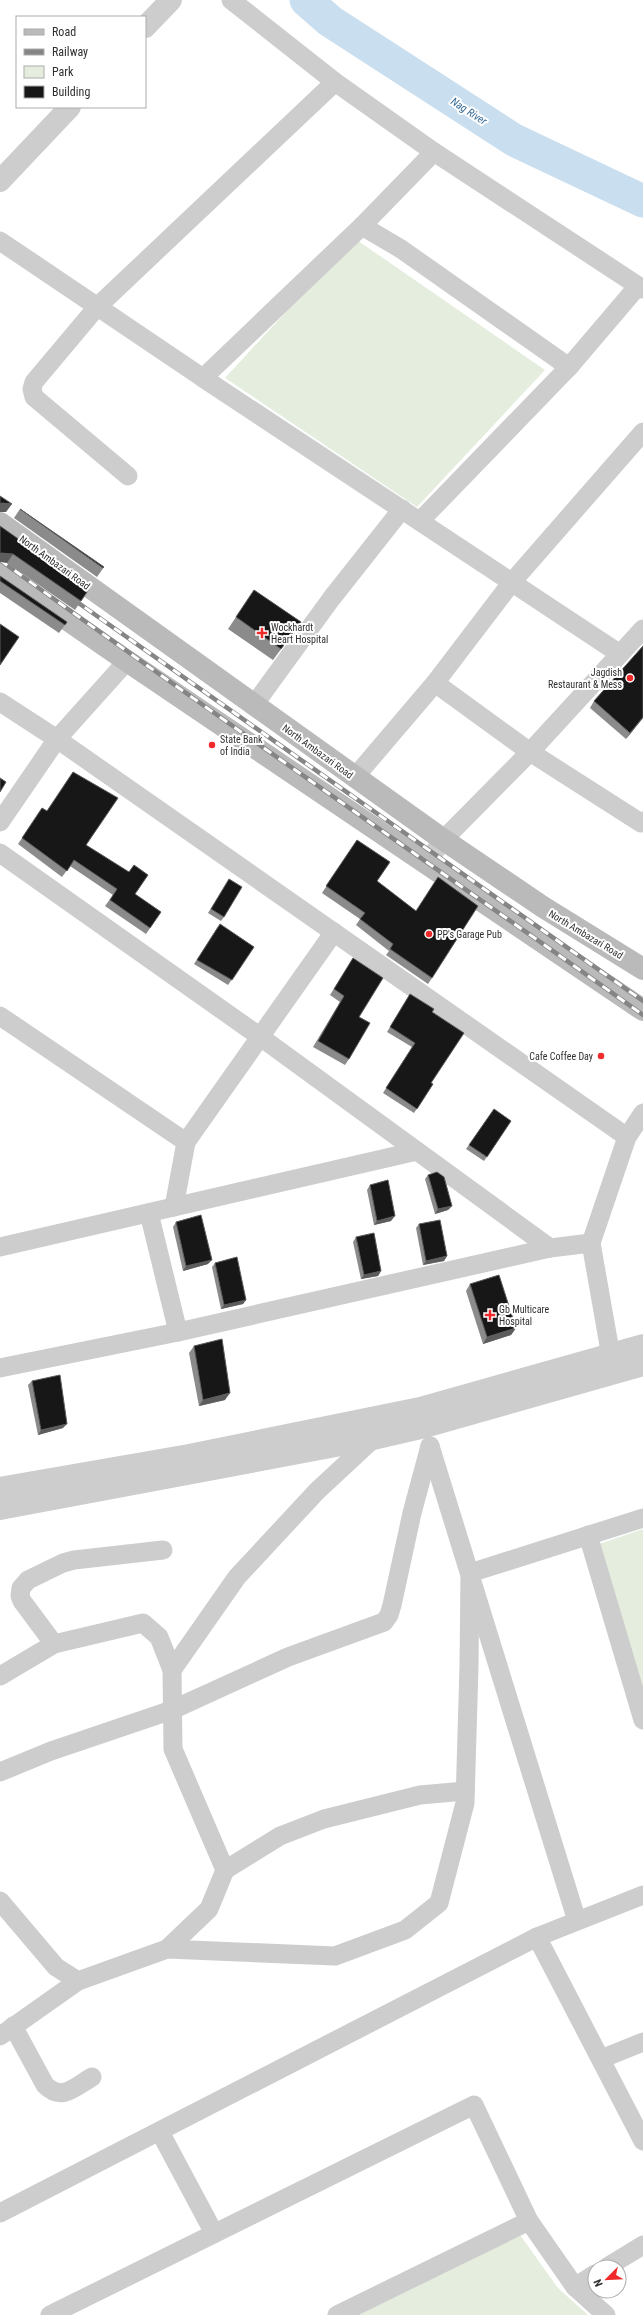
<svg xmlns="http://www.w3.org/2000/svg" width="643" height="2315" viewBox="0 0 643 2315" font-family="'Roboto Condensed',sans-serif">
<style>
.green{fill:#e5eede}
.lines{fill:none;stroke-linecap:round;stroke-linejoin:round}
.river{stroke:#c9deef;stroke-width:33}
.minor{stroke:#cdcdcd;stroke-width:19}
.tertiary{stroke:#cdcdcd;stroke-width:22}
.secondary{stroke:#bababa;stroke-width:22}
.rail-casing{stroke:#858585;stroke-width:4.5}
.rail{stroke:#fff;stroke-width:3;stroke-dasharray:9;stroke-linecap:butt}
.wall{fill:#8b8b8b}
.shaded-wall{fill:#5d5d5d}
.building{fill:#171717;stroke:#5d5d5d}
.poi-dot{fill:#f02a2b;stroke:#fff;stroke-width:1.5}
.labels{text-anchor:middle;stroke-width:4;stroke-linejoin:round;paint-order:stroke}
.street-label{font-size:10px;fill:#303030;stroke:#fff}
.poi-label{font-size:10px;fill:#303030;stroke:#fff;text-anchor:start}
.water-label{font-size:11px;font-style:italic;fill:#396d98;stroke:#fff}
</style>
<rect width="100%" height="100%" fill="#fff"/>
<g class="green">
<path d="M 354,238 L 545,370 L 417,507 L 225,378 Z"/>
<path d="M 643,1529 L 643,1700 L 599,1544 Z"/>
<path d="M 518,2232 L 558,2288 L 588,2315 L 356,2315 Z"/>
</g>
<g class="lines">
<path class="river" d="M 306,0 L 330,21 L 514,140 L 643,201"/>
<g class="minor">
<path d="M 231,0 L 335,82"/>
<path d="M 434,152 L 643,289"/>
<path d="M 362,226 L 401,249 L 569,367 L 638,286"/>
<path d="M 0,241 L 203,378 L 362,226 L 434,152 L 335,82 L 97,307 L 34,382 L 32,389 L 34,397 L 128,476"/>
<path d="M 203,378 L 620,654"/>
<path d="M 420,521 L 569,367"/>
<path d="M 435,683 L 530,752 L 641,823 L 643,821"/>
<path d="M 0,702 L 57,739 L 627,1137"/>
<path d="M 254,705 L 331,599 L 402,509"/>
<path d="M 355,777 L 435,683 L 512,582 L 643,432"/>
<path d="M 0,822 L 57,739 L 127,661"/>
<path d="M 0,853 L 259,1036 L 550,1248 L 591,1243"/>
<path d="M 426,863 L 444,839 L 530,752 L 643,629"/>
<path d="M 0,1016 L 186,1142"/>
<path d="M 174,1207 L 186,1142 L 334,932"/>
<path d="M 149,1213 L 178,1332"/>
<path d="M 0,1247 L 417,1151"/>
<path d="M 0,1368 L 178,1332 L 550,1248"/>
<path d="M 613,1368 L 591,1243 L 627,1137 L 643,1113"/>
<path d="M 430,1446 L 577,1921"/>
<path d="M 588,1535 L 643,1720"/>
<path d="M 54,1644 L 22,1601 L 20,1596 L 21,1588 L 28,1580 L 63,1563 L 74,1560 L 163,1550"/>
<path d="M 172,1670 L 237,1577 L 317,1491 L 373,1439"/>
<path d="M 0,1676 L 54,1644 L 143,1623 L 159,1637 L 172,1670 L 173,1749 L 225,1870 L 209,1909 L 167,1949"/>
<path d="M 0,1772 L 51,1751 L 172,1710 L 288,1657 L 384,1622 L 389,1615 L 392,1605 L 412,1513 L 430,1446"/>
<path d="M 225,1870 L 280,1836 L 324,1819 L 420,1795 L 465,1791"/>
<path d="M 0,1901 L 56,1967 L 78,1981 L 167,1949 L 335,1956 L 405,1930 L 439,1903 L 465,1803 L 469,1666 L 470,1573 L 643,1518"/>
<path d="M 537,1937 L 643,2141"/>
<path d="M 13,2026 L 45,2085 C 62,2102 75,2087 92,2077"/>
<path d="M 0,2036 L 78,1981"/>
<path d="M 601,2059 L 643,2042"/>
<path d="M 160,2132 L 214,2233"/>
<path d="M 0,2213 L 537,1937 L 643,1895"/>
<path d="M 607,2267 L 643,2245"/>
<path d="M 575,2287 L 595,2274"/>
<path d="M 50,2315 L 474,2105 L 529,2221 L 575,2287 L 606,2315"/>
<path d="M 337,2315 L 529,2221"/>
</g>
<g class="tertiary">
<path d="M 145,27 L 171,0"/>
<path d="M 0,181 L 70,107"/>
<path d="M 0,1488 L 189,1455 L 420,1408 L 643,1345"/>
<path d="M 0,1509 L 373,1439 L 425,1427 L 643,1365"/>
</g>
<g class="secondary">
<path d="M 0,523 L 438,836 L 543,907 L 643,969"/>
<path d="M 0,573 L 127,661 L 643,1010"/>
</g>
<g class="rail-casing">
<g id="rail">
<path d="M 0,560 C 212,714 429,862 643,1015"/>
<path d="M 70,597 L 643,1001"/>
</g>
</g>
<use href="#rail" class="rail"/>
</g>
<g class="wall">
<path d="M 20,509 L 104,567 L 97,577 L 14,518 Z"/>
<path d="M 0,526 L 89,589 L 75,610 L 7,563 Z"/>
<path d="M 0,576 L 67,622 L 59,633 L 0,593 Z"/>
<path d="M 254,590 L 301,622 L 273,660 L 228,629 Z"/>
<path d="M 643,646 L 643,718 L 626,739 L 590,708 L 594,701 Z"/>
<path d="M 42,808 L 86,845 L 135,894 L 161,912 L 146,934 L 105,906 L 113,895 L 70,866 L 62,877 L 18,844 Z"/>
<path d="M 357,840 L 377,881 L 416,911 L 432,978 L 428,984 L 386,955 L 389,951 L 356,925 L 360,919 L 322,893 Z"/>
<path d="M 229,879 L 224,917 L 221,921 L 208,913 Z"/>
<path d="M 217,928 L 254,947 L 228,985 L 194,964 Z"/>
<path d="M 353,958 L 359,1017 L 349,1059 L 345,1065 L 313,1047 L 340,1002 L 330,995 Z"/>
<path d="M 410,994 L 432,1012 L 431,1083 L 433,1084 L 414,1113 L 383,1093 L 412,1047 L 387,1032 Z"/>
<path d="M 494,1109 L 511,1121 L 484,1161 L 466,1149 Z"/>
<path d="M 428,1175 L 452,1206 L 448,1210 L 435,1214 L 425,1179 Z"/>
<path d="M 370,1185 L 391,1221 L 374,1225 L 367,1190 Z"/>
<path d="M 176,1222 L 208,1264 L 183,1271 L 173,1227 Z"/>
<path d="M 419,1224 L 447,1256 L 444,1261 L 423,1265 L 416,1228 Z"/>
<path d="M 356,1237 L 381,1271 L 378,1276 L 361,1279 L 353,1242 Z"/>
<path d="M 215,1263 L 246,1300 L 243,1304 L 221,1309 L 212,1267 Z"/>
<path d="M 470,1284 L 516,1328 L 511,1335 L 483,1344 L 466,1291 Z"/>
<path d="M 194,1346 L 225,1400 L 199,1406 L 189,1353 Z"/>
<path d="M 32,1381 L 63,1428 L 38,1435 L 28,1385 Z"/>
</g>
<g class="shaded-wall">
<path d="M 1,503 L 12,504 L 6,512 L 0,512 L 0,504 Z"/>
<path d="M 1,553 L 13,554 L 7,563 L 0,562 L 0,554 Z"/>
<path d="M 643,717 L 643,718 L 626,739 L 630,733 Z"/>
<path d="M 452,1206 L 448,1210 L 435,1214 L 438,1209 Z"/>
<path d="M 395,1216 L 391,1221 L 374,1225 L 377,1221 Z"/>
<path d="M 447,1256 L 444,1261 L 423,1265 L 426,1261 Z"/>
<path d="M 212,1260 L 208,1264 L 183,1271 L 186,1266 Z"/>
<path d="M 381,1271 L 378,1276 L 361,1279 L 364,1275 Z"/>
<path d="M 246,1300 L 243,1304 L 221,1309 L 224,1305 Z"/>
<path d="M 516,1328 L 511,1335 L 483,1344 L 487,1337 Z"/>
<path d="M 230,1393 L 225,1400 L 199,1406 L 203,1400 Z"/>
<path d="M 67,1424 L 63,1428 L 38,1435 L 41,1430 Z"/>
</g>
<g class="building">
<path d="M 0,496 L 12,504 L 1,503 L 0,504 Z"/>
<path d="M 20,509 L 104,567 L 103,568 Z"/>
<path d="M 0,526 L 89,589 L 81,601 L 13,554 L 1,553 L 0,554 Z"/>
<path d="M 0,576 L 67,622 L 65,625 L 0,581 Z"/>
<path d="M 254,590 L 301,622 L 281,649 L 236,617 Z"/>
<path d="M 0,624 L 19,637 L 0,665 Z"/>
<path d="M 643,646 L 643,717 L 630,733 L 594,701 Z"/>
<path d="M 73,772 L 118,798 L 86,845 L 129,872 L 134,865 L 148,875 L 135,894 L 161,912 L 150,928 L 110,900 L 117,889 L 74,860 L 67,871 L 22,838 L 42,808 L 47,811 Z"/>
<path d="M 0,778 L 6,782 L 0,792 Z"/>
<path d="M 357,840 L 390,862 L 377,881 L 416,911 L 438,877 L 478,906 L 432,978 L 390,949 L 393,944 L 360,919 L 365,913 L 326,886 Z"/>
<path d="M 229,879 L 242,887 L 224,917 L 211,909 Z"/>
<path d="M 220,924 L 254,947 L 232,980 L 197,960 Z"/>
<path d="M 353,958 L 383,978 L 359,1017 L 370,1023 L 349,1059 L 318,1041 L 344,996 L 334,989 Z"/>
<path d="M 410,994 L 434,1009 L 432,1012 L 464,1033 L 431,1083 L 433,1084 L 417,1109 L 386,1088 L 415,1043 L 390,1027 Z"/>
<path d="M 494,1109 L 511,1121 L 487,1157 L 469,1145 Z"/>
<path d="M 437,1172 L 444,1177 L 452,1206 L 438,1209 L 428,1175 Z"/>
<path d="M 388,1180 L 395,1216 L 377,1221 L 370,1185 Z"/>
<path d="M 201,1215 L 212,1260 L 186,1266 L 176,1222 Z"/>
<path d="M 440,1220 L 447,1256 L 426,1261 L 419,1224 Z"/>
<path d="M 374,1233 L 381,1271 L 364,1275 L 356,1237 Z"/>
<path d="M 237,1257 L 246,1300 L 224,1305 L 215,1263 Z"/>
<path d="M 499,1275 L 516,1328 L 487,1337 L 470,1284 Z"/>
<path d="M 222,1339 L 230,1393 L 203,1400 L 194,1346 Z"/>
<path d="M 60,1375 L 67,1424 L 41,1430 L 32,1381 Z"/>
</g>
<g class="poi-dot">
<path d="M260 627h4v4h4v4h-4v4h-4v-4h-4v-4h4z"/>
<circle cx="630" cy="678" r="4"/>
<circle cx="212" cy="745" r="4"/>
<circle cx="429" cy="934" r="4"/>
<circle cx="601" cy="1056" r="4"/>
<path d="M488 1309h4v4h4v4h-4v4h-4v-4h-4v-4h4z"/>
</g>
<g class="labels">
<g class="street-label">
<text transform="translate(55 562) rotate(36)" y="4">North Ambazari Road</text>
<text transform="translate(318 751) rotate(36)" y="4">North Ambazari Road</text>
<text transform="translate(586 934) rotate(31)" y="4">North Ambazari Road</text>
</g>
<g class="poi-label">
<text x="271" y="631">Wockhardt<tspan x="271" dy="12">Heart Hospital</tspan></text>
<text x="622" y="676" text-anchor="end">Jagdish<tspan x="622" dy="12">Restaurant &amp; Mess</tspan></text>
<text x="220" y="743">State Bank<tspan x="220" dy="12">of India</tspan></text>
<text x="437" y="938">PP's Garage Pub</text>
<text x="593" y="1060" text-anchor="end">Cafe Coffee Day</text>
<text x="499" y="1313">Gb Multicare<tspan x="499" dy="12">Hospital</tspan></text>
</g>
<g class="water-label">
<text transform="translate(469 111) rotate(33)" y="4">Nag River</text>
</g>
</g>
<rect x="16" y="16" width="130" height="92" fill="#ffffff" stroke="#acacac"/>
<rect x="24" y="29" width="20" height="6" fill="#bababa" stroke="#acacac"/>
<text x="52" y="36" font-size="12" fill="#303030">Road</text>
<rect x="24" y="49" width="20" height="6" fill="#858585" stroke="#acacac"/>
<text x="52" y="56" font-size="12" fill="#303030">Railway</text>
<rect x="24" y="66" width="20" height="12" fill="#e5eede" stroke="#acacac"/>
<text x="52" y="76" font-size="12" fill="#303030">Park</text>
<rect x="24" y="86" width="20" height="12" fill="#171717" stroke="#acacac"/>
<text x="52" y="96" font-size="12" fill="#303030">Building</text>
<g transform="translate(607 2279) rotate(246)"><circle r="19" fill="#ffffff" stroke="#acacac"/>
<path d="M0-3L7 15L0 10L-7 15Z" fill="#f02a2b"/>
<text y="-6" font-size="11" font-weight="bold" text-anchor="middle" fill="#303030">N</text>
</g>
</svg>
